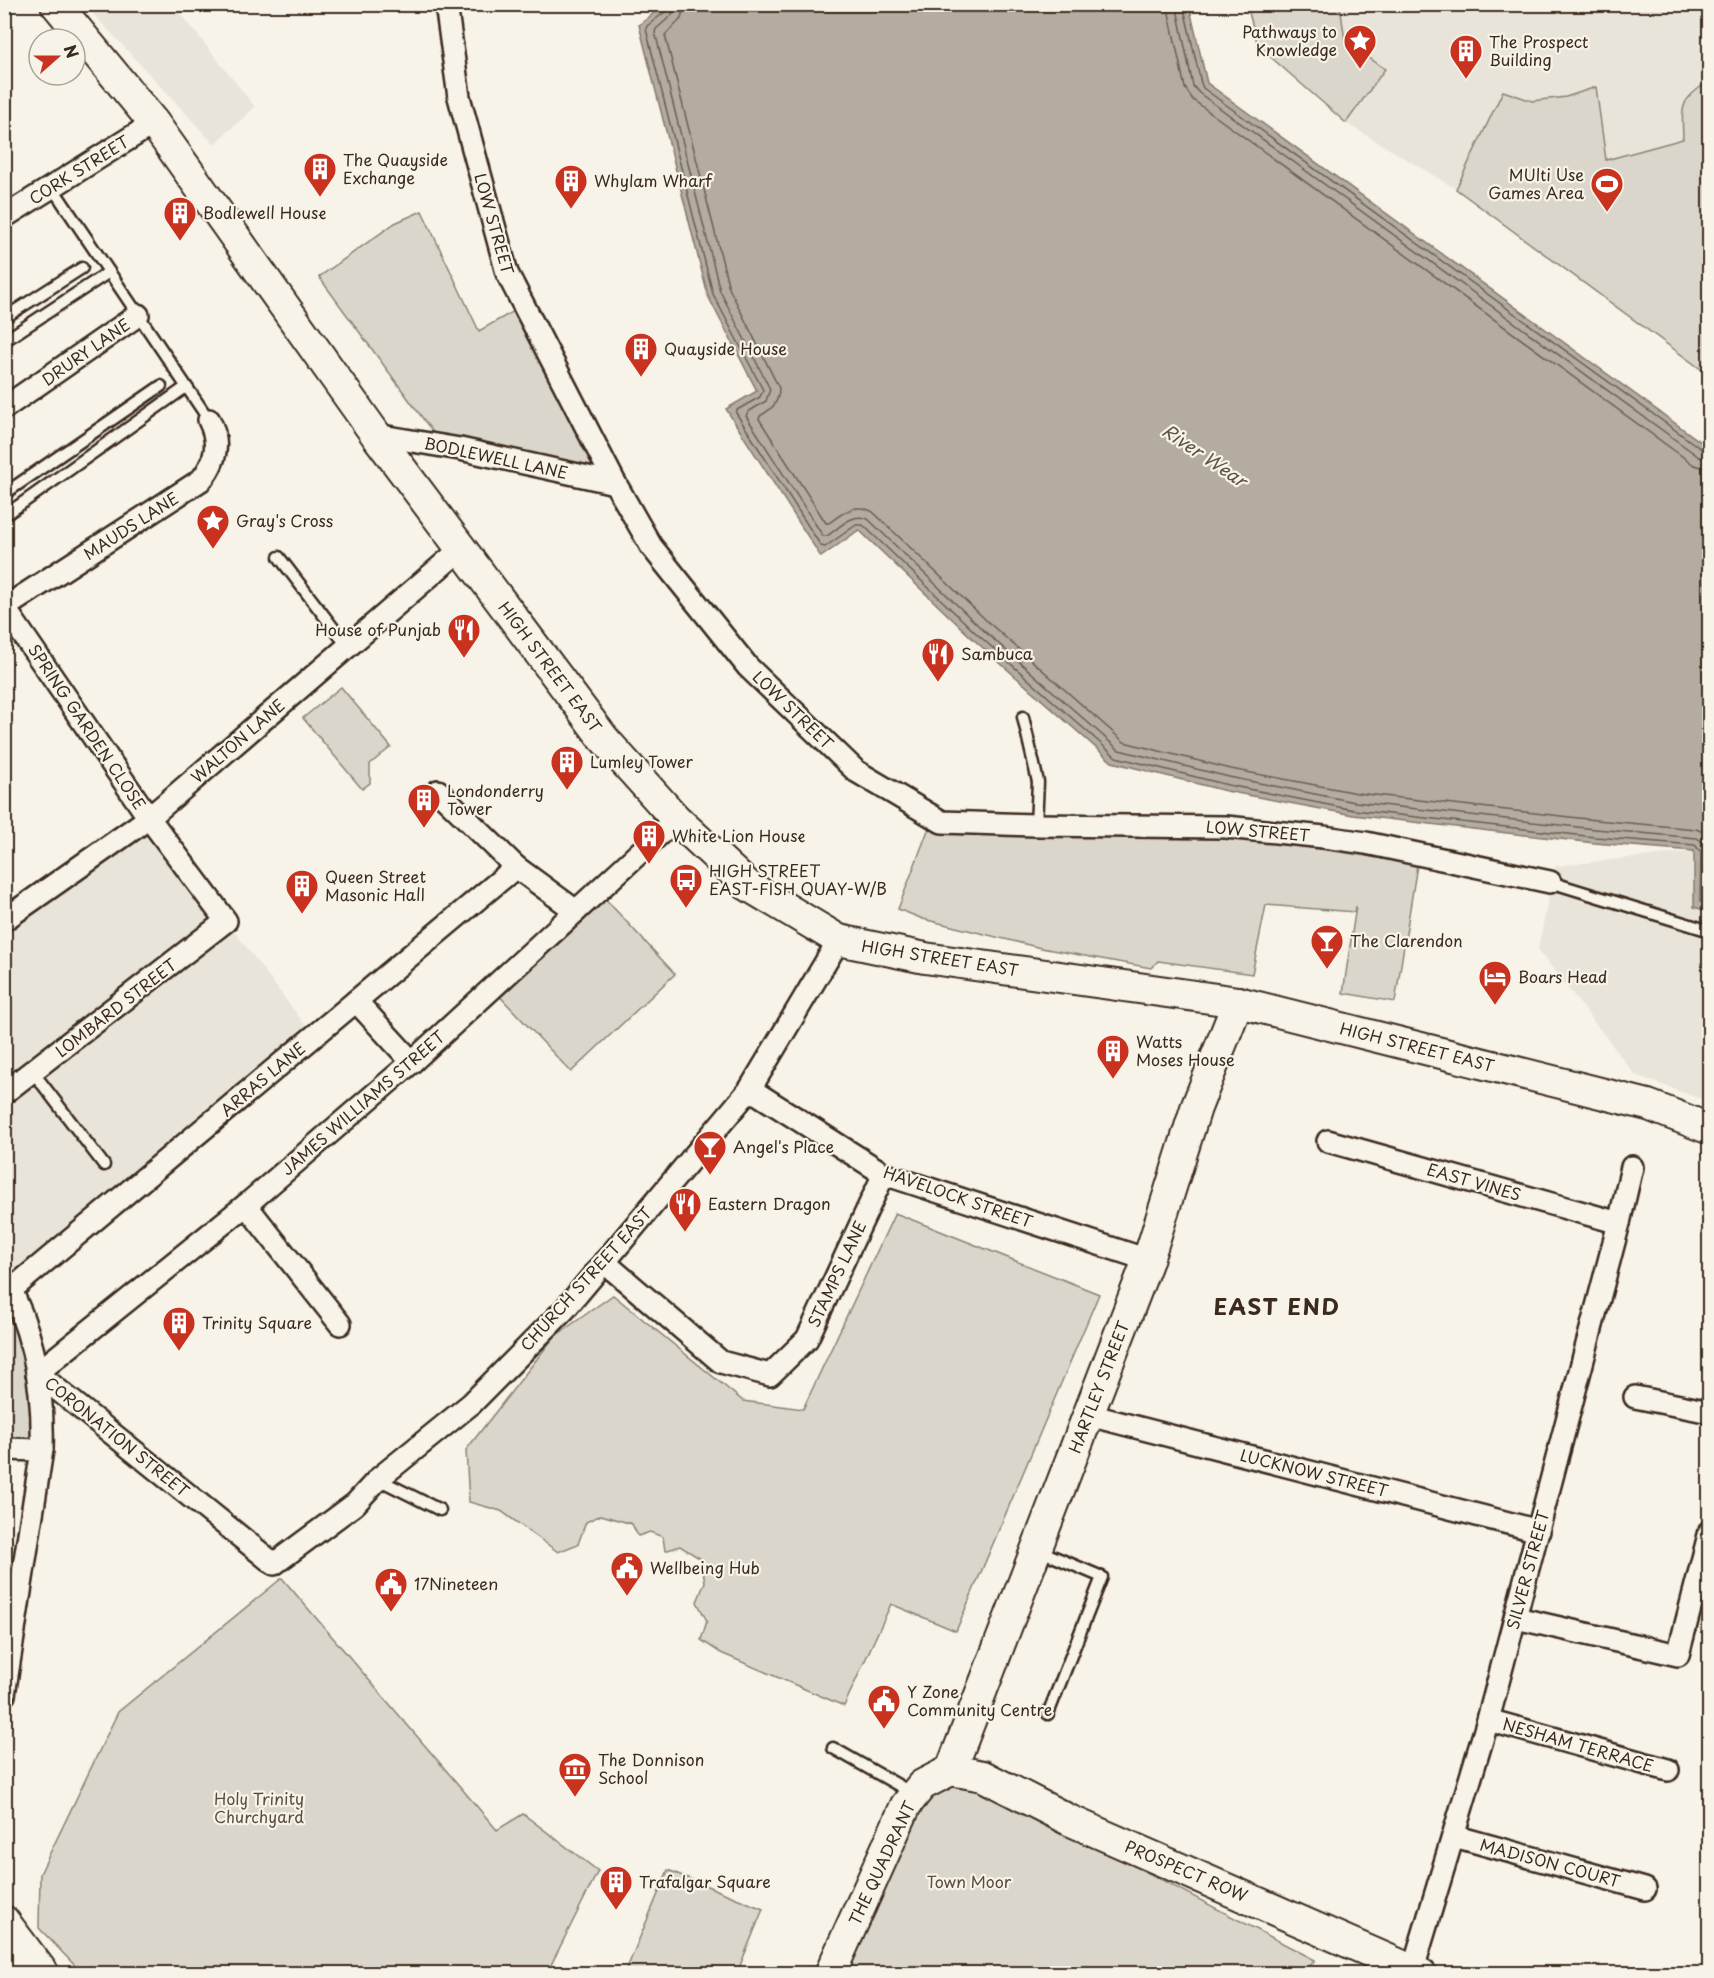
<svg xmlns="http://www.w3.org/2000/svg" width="1714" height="1978" viewBox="0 0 1714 1978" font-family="'Playpen Sans',sans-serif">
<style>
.built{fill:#e9e4d9}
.green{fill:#dbd6cb;stroke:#8b8074;stroke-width:1.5}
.water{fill:#b4aca0;stroke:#84786c;stroke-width:1.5}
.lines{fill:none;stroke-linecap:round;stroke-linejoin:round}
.shore{stroke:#6b5e52;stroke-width:1.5}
.lane-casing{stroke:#3b2a1e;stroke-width:15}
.street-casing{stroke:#3b2a1e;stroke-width:26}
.secondary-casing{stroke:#3b2a1e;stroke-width:34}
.lane{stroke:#f7f3e8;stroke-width:10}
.street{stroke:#f7f3e8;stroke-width:21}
.secondary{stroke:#f7f3e8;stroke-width:30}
.labels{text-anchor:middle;stroke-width:4.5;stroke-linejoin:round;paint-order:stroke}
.poi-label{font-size:16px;fill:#3b2a1e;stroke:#f7f3e8;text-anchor:start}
.street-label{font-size:16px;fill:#3b2a1e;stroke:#f7f3e8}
.park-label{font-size:16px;fill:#5b4c41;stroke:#f7f3e8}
.water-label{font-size:18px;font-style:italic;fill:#5f5145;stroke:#f7f3e8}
.district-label{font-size:22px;font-weight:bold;letter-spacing:1.5px;fill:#3b2a1e;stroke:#f7f3e8}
</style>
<rect width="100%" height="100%" fill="#f7f3e8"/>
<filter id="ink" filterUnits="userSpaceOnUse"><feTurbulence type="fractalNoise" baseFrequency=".0167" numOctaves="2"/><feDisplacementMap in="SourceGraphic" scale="12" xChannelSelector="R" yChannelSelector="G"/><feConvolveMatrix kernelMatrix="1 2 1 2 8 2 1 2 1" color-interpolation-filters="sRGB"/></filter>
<g filter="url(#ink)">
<g class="built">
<path d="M 85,5 L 174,5 L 255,107 L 214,144 Z"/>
<path d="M 1247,5 L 1709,5 L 1709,81 L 1693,92 L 1683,139 L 1605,160 L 1596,88 L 1566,97 L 1532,101 L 1503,91 L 1456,189 L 1346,123 L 1258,46 Z"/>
<path d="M 149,818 L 314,1037 L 11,1290 L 4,1279 L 4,920 Z"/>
<path d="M 1695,851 L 1709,910 L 1709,1102 L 1635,1075 L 1538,949 L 1555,866 Z"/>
</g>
<g class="green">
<path d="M 1247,5 L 1340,5 L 1345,41 L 1385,69 L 1346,123 L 1258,46 Z"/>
<path d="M 1709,81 L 1709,375 L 1456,189 L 1503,91 L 1532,101 L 1566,97 L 1596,87 L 1606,160 L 1683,139 C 1682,105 1679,101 1709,81 Z"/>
<path d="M 422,211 L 479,331 L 523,306 L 615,483 L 443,446 L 319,277 L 395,223 Z"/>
<path d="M 341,687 L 391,747 L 370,764 L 370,783 L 362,789 L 303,718 Z"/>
<path d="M 933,817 C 1095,828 1257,834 1417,865 L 1395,1002 L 1343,993 L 1356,906 L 1355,912 L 1266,905 L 1252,974 L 1158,961 L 1151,968 L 1041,948 L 923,919 L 898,909 Z"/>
<path d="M 597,890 L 675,974 L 571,1072 L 492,988 Z"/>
<path d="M 895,1213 L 1099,1294 L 956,1631 L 891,1604 L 844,1706 L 721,1653 L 701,1640 L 707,1621 L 697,1602 L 705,1582 L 701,1559 L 680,1546 L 665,1551 L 663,1537 L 650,1532 L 638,1536 L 632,1524 L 601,1515 L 586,1522 L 578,1544 L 558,1552 L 501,1511 L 469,1502 L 466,1450 L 554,1337 L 613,1295 L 743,1401 L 803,1409 Z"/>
<path d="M 4,1279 L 11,1290 L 42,1450 L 5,1449 Z"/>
<path d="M 282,1578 L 497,1830 L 523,1814 L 598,1871 L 547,1973 L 82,1973 L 39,1928 L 40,1874 L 118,1712 Z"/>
<path d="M 951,1770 L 1315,1960 L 1303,1974 L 822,1974 L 906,1805 Z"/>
<path d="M 668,1870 L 763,1909 L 737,1973 L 625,1973 Z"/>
</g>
<path class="water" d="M 664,5 L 1189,5 L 1207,83 L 1709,448 L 1709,912 L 1694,907 L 1694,851 L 1594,843 L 1353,815 L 1226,791 L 1112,762 L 973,639 L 859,530 L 821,557 L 726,409 L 757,391 L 708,296 L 639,25 Z"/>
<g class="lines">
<g class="shore">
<path d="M 667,4 L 666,11 L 647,26 L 646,29 L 713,294 L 763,390 L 760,397 L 737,410 L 736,413 L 821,546 L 825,547 L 856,525 L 863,525 L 977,634 L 1116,757 L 1228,785 L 1354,810 L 1595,837 L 1695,845 L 1701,852 L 1700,901 L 1710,906"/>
<path d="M 675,4 L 672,15 L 656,29 L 655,32 L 720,291 L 770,389 L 766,401 L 748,412 L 746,416 L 823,536 L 827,536 C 839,528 852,512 868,519 L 982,629 L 1119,750 L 1229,777 L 1355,802 L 1595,829 L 1697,838 L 1704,843 L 1708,849 L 1708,895 L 1710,898"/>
<path d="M 684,4 L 681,19 L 665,35 L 729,288 L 779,388 C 779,403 772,409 760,416 L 759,419 L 826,523 L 829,523 C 843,513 855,502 873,512 L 988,622 L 1124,742 L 1231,769 L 1357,793 L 1596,820 L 1696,829 L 1710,835"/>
<path d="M 1167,4 L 1185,88 L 1193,100 L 1694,465 L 1710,469"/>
<path d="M 1176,4 L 1193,86 L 1199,93 L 1699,457 L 1710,460"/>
<path d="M 1183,4 L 1201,83 L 1203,88 L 1704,451 L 1710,453"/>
</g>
<g class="lane-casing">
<g id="lane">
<path d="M 52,187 L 209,420"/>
<path d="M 4,318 L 82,268"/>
<path d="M 4,341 L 109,272"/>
<path d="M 4,494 L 161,386"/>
<path d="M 4,516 L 186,387"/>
<path d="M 279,557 L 348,647"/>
<path d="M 1023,717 L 1038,782 L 1036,825"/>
<path d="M 1550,882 L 1710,931"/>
<path d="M 33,1072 L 104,1165"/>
<path d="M 378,1479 L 440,1510"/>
<path d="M 1038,1550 L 1102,1577 L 1048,1714"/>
<path d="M 833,1748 L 912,1793"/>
</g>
</g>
<g class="street-casing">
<g id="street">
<path d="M 446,4 L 459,97 L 507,273 L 615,483 L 651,546 L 748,667 L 856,771 L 942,822 L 1036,825 L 1226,827 L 1324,837 L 1366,843 L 1550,882"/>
<path d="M 4,217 L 154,123"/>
<path d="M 4,408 L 138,315"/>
<path d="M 376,435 L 460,449 L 615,483"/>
<path d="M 4,607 L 149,818 L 226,921 L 4,1093"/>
<path d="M 4,608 L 201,480 C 217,461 220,442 209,420"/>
<path d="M 438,791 L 516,867 L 576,911"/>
<path d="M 4,920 L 149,818 L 461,549"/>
<path d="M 356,1001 L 412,1062"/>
<path d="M 750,1089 L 884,1174 L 1148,1260"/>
<path d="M 1328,1141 L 1619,1223"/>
<path d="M 246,1205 L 340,1324"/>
<path d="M 604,1262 L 721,1362 L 770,1375 L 807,1339 L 884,1174"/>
<path d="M 11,1290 L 516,867"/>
<path d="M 37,1373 L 274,1564 L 355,1504 L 378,1479 L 472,1403 L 565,1309 L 750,1089 L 839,940"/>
<path d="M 37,1373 L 246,1205 L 412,1062 L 676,819"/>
<path d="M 1635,1397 L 1710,1412"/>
<path d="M 1089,1415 L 1539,1531"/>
<path d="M 4,1449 L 42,1450"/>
<path d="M 1516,1618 L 1678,1655 L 1710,1531"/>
<path d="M 4,1695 L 42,1450 C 44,1390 34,1331 5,1279"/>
<path d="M 1488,1720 L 1668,1770"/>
<path d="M 1454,1836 L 1645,1889"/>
<path d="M 1413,1969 L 1488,1720 L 1619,1223 L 1632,1167"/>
</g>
</g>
<g class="secondary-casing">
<g id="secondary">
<path d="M 56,4 L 154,123 L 376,435 L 604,739 L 676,819 L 747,885 L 839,940 L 925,958 L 1238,1002 L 1648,1105 L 1710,1129"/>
<path d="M 951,1770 L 1148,1260 L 1196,1108 L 1238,1002"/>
<path d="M 951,1770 L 983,1776 L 1069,1820 L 1421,1974"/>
<path d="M 4,1921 L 44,1974"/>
<path d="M 4,1968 L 28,1974"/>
<path d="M 830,1974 L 906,1805 L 922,1785 L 951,1770"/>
</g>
</g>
<use href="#lane" class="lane"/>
<use href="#street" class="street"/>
<use href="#secondary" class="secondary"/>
</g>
</g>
<defs>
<g id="sight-pin" transform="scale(1.725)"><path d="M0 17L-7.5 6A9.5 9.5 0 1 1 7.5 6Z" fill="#c8321e" stroke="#f7f3e8"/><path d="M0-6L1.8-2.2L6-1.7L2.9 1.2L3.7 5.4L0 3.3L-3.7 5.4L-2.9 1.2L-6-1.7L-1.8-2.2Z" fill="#fff"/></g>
<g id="building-pin" transform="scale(1.725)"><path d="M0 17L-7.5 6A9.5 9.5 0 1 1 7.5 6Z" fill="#c8321e" stroke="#f7f3e8"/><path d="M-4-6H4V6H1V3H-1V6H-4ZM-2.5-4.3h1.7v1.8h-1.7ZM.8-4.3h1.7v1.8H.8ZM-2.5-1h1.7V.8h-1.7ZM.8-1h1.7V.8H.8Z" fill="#fff"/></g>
<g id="stadium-pin" transform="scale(1.725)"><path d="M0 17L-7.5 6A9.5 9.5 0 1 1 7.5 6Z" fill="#c8321e" stroke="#f7f3e8"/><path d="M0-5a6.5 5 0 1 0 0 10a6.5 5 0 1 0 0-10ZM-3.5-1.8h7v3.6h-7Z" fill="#fff"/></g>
<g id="restaurant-pin" transform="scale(1.725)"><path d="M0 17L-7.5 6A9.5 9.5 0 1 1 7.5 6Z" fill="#c8321e" stroke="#f7f3e8"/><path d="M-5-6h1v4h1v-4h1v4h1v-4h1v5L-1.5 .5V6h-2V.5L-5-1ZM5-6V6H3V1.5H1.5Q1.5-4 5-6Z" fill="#fff"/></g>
<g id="bus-pin" transform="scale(1.725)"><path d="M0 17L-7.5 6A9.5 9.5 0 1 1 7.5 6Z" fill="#c8321e" stroke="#f7f3e8"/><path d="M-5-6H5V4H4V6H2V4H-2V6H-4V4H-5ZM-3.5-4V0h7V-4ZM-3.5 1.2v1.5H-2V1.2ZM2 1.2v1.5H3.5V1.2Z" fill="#fff"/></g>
<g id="bar-pin" transform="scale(1.725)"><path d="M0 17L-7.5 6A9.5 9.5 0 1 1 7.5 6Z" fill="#c8321e" stroke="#f7f3e8"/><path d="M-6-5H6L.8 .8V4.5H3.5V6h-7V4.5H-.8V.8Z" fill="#fff"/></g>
<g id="hotel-pin" transform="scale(1.725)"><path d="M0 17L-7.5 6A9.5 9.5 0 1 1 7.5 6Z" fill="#c8321e" stroke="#f7f3e8"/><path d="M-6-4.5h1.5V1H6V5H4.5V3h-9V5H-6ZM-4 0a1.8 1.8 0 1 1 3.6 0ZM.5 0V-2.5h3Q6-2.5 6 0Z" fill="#fff"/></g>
<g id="civic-pin" transform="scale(1.725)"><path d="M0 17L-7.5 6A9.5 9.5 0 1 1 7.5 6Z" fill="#c8321e" stroke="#f7f3e8"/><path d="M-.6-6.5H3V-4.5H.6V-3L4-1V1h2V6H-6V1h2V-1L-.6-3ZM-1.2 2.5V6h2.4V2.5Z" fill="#fff"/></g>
<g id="museum-pin" transform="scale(1.725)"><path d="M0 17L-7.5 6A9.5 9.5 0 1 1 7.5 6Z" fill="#c8321e" stroke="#f7f3e8"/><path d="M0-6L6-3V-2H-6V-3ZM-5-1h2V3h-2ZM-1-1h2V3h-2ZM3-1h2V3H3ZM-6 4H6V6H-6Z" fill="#fff"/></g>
</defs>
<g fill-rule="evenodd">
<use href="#sight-pin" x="1360" y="41"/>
<use href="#building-pin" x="1466" y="51"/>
<use href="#building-pin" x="320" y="169"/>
<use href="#building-pin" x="571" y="181"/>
<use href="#stadium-pin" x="1607" y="184"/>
<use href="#building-pin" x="180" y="213"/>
<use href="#building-pin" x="641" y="349"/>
<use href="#sight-pin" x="213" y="521"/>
<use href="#restaurant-pin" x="464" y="630"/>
<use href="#restaurant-pin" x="938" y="654"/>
<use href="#building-pin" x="567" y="762"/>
<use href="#building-pin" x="424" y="800"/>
<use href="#building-pin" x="649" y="836"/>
<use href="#bus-pin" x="686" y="880"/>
<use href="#building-pin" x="302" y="886"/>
<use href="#bar-pin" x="1327" y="941"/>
<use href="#hotel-pin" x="1495" y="977"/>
<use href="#building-pin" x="1113" y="1051"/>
<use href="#bar-pin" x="710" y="1147"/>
<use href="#restaurant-pin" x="685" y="1204"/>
<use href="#building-pin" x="179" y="1323"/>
<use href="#civic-pin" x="627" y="1568"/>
<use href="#civic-pin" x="391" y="1584"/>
<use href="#civic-pin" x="884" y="1701"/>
<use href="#museum-pin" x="575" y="1769"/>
<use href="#building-pin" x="616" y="1882"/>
</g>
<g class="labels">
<g class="poi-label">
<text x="1337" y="38" text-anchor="end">Pathways to<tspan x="1337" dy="18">Knowledge</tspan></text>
<text x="1489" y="48">The Prospect<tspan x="1489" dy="18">Building</tspan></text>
<text x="343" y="166">The Quayside<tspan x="343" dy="18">Exchange</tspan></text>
<text x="1584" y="181" text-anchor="end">MUlti Use<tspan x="1584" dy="18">Games Area</tspan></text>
<text x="594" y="187">Whylam Wharf</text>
<text x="203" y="219">Bodlewell House</text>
<text x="664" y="355">Quayside House</text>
<text x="236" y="527">Gray's Cross</text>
<text x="441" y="636" text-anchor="end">House of Punjab</text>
<text x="961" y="660">Sambuca</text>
<text x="590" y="768">Lumley Tower</text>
<text x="447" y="797">Londonderry<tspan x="447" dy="18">Tower</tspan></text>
<text x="672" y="842">White Lion House</text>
<text x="709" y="877">HIGH STREET<tspan x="709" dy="18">EAST-FISH QUAY-W/B</tspan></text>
<text x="325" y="883">Queen Street<tspan x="325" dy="18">Masonic Hall</tspan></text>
<text x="1350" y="947">The Clarendon</text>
<text x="1518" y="983">Boars Head</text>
<text x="1136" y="1048">Watts<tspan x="1136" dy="18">Moses House</tspan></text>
<text x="733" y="1153">Angel's Place</text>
<text x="708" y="1210">Eastern Dragon</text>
<text x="202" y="1329">Trinity Square</text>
<text x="650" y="1574">Wellbeing Hub</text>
<text x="414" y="1590">17Nineteen</text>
<text x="907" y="1698">Y Zone<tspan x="907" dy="18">Community Centre</tspan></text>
<text x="598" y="1766">The Donnison<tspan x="598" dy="18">School</tspan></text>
<text x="639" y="1888">Trafalgar Square</text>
</g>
<g class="street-label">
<text transform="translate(79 170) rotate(-32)" y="6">CORK STREET</text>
<text transform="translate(494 224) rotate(74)" y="6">LOW STREET</text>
<text transform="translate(86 352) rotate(-35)" y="6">DRURY LANE</text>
<text transform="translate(496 458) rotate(12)" y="6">BODLEWELL LANE</text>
<text transform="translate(131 526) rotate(-33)" y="6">MAUDS LANE</text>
<text transform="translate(550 667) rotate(53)" y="6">HIGH STREET EAST</text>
<text transform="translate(793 710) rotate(44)" y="6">LOW STREET</text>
<text transform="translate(87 727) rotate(56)" y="6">SPRING GARDEN CLOSE</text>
<text transform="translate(238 741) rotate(-41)" y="6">WALTON LANE</text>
<text transform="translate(1258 831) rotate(5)" y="6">LOW STREET</text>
<text transform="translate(940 958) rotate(9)" y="6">HIGH STREET EAST</text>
<text transform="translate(116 1008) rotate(-38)" y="6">LOMBARD STREET</text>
<text transform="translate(1417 1047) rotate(14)" y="6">HIGH STREET EAST</text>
<text transform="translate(263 1079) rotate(-40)" y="6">ARRAS LANE</text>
<text transform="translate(363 1103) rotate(-41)" y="6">JAMES WILLIAMS STREET</text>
<text transform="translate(1474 1182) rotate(16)" y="6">EAST VINES</text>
<text transform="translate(958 1197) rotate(19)" y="6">HAVELOCK STREET</text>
<text transform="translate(837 1274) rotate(-65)" y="6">STAMPS LANE</text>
<text transform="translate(586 1279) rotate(-48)" y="6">CHURCH STREET EAST</text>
<text transform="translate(1099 1387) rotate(-69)" y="6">HARTLEY STREET</text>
<text transform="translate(117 1437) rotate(39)" y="6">CORONATION STREET</text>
<text transform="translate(1314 1473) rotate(14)" y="6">LUCKNOW STREET</text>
<text transform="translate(1528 1570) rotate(-75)" y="6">SILVER STREET</text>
<text transform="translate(1578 1745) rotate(16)" y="6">NESHAM TERRACE</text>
<text transform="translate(882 1863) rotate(-65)" y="6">THE QUADRANT</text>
<text transform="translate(1550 1863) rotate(15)" y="6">MADISON COURT</text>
<text transform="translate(1186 1871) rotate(23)" y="6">PROSPECT ROW</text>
</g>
<g class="park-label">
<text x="259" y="1805">Holy Trinity<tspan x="259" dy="18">Churchyard</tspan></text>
<text x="969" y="1888">Town Moor</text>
</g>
<g class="water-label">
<text transform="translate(1204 456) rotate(34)" y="6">River Wear</text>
</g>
<g class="district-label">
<text x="1277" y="1315">EAST END</text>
</g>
</g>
<rect width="1714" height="1978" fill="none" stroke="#f7f3e8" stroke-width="24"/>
<rect x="12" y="12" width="1690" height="1954" fill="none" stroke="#3b2a1e" stroke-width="2" filter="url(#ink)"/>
<g transform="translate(57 57) rotate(69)"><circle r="28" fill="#f7f3e8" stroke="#aca397" stroke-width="1.5"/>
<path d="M0-4.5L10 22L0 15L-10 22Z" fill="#c8321e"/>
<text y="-9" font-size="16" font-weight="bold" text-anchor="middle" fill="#3b2a1e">N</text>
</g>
</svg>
